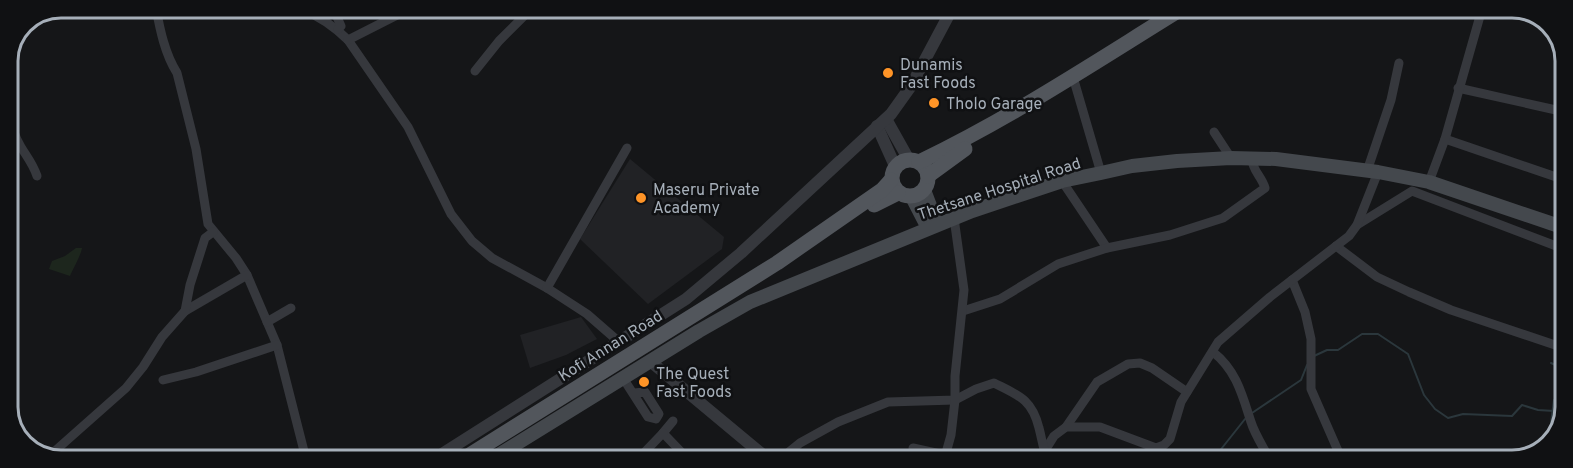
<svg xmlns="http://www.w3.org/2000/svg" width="1573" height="468" viewBox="0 0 1573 468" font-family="Overpass,sans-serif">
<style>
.built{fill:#212225}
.green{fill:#1d261d}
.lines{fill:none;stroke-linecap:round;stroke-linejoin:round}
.stream{stroke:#2b373c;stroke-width:2}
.minor{stroke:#36383d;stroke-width:9}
.tertiary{stroke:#36383d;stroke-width:12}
.secondary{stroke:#44484d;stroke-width:14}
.primary{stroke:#52565c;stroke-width:15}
.poi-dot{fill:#fe9427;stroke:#101113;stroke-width:2}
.labels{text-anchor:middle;stroke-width:5;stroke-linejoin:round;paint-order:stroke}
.poi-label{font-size:16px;fill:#a6afb9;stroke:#101113;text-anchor:start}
.street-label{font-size:16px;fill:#a6afb9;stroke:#101113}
.rim{fill:none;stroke:#a6afb9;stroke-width:3}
</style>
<rect width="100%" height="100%" fill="#151618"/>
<g class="built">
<path d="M 630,159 L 724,237 L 722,249 L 648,304 L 580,239 Z"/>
<path d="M 581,317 L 597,339 L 566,355 L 530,368 L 520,335 Z"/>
</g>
<path class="green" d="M 76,248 L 82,248 C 81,255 73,269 70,276 L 49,269 L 52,261 L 65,256 Z"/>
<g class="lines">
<g class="stream">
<path d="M 1314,356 L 1327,350 L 1338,350 L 1362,334 L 1378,334 L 1408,354 L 1424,395 L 1435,409 L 1448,418 L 1463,414 L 1512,416 L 1522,405 L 1538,410 L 1554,411"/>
<path d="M 1551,363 L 1564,369"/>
<path d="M 1252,413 L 1301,380 L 1307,365"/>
<path d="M 1553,438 L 1551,423 L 1554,400 L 1564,406"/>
<path d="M 1538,451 L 1548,445"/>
<path d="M 1049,452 L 1107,460"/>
<path d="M 1187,460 L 1218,453 L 1245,419"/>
</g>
<g class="minor">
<path d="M 156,8 C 160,30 165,54 177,73 L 196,149 L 208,224 L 236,258 L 247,275 L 277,345 L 306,459"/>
<path d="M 300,8 C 319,16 334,26 348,40 L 408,127 L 451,214 L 472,241 L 492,258 L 547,288 L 587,314 L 618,341"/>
<path d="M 333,8 L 341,26 L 338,29"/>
<path d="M 1260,9 L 1267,11 L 1269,9"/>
<path d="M 1406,9 L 1427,13 L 1430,9"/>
<path d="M 348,40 L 411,8"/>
<path d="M 475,71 L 499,41 L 532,8"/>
<path d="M 1073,77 L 1101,173"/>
<path d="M 1458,88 L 1565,112"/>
<path d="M 8,106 C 10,121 13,134 21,147 C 27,157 33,164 37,176"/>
<path d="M 1214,132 L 1231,158"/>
<path d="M 1445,139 L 1565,180"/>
<path d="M 1367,171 L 1391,100 L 1399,63"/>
<path d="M 1062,181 L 1107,248"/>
<path d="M 1429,182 L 1445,139 L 1482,9"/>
<path d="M 1357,225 L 1412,191 L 1564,249"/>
<path d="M 1336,246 L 1377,277 L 1409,292 L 1451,310 L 1564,348"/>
<path d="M 1292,280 L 1305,312 L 1311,339 L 1311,389 L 1342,460"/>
<path d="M 547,288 L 627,148"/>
<path d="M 185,311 L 247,275"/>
<path d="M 963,311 L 1000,299 L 1058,264 L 1107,248 L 1170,235 L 1223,218 L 1265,188 C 1262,177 1252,170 1252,159"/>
<path d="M 267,322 L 291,308"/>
<path d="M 1213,352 C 1236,370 1242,394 1251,422 C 1255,435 1264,448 1270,460"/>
<path d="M 623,378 L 648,417 L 656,419 L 659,414 L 645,392 L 634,393"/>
<path d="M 163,380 L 196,372 L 277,345"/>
<path d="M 673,421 L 663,433 L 688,459"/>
<path d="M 1066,427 L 1097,382 L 1128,364 L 1140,363 L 1152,368 L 1187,392"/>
<path d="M 913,448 L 945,455"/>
<path d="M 1044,452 L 1054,436 L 1066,427 L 1100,427 L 1156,448 L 1164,445 L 1170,439 L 1181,402 L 1218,342 L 1270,297 L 1349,236 L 1357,225 L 1378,172"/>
<path d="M 47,458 L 126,388 L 143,367 L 162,337 L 185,311 L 190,285 L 205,238 L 213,232"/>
<path d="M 638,459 L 663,433"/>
<path d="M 779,460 L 800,443 L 838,422 L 888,402 L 955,400 L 976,389 L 994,383 C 1018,395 1032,399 1039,428 C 1042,439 1043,450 1048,460"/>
<path d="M 944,460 L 951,435 L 955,400 L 955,376 L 964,290 L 954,218"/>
</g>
<g class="tertiary">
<path d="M 886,119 L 909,160"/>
<path d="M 877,126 L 895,166"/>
<path d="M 650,361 L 769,460"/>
<path d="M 434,459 L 686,299 L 741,253 L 891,114 L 911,86 L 952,9"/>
</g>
<g class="secondary">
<path d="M 924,190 L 937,224"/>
<path d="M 912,197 L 928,228"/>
<path d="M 492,459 L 699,331 L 750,302 L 972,211 L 1062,181 L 1101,173 L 1132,166 L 1177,161 L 1231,158 L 1276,159 L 1378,172 L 1429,182 L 1565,228"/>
</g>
<g class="primary">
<circle cx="910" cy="178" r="18"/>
<path d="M 919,162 C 1011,118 1095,62 1181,9"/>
<path d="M 928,176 L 965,149"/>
<path d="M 874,205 L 898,193"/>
<path d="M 463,459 L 777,263 L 882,190 L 891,180"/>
</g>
</g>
<g class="poi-dot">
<circle cx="888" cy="73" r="6"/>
<circle cx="934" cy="103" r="6"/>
<circle cx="641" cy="198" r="6"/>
<circle cx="644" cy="382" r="6"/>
</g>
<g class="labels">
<g class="poi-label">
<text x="900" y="70">Dunamis<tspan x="900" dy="18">Fast Foods</tspan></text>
<text x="946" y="109">Tholo Garage</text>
<text x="653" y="195">Maseru Private<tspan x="653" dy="18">Academy</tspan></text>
<text x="656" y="379">The Quest<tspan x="656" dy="18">Fast Foods</tspan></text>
</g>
<g class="street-label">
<text transform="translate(999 188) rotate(-18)" y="6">Thetsane Hospital Road</text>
<text transform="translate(610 345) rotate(-32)" y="6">Kofi Annan Road</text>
</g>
</g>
<path d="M0 0H1573V468H0ZM61 18H1512A43 43 0 0 1 1555 61V407A43 43 0 0 1 1512 450H61A43 43 0 0 1 18 407V61A43 43 0 0 1 61 18Z" fill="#101113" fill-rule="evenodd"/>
<path class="rim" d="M61 18H1512A43 43 0 0 1 1555 61V407A43 43 0 0 1 1512 450H61A43 43 0 0 1 18 407V61A43 43 0 0 1 61 18Z"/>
</svg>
